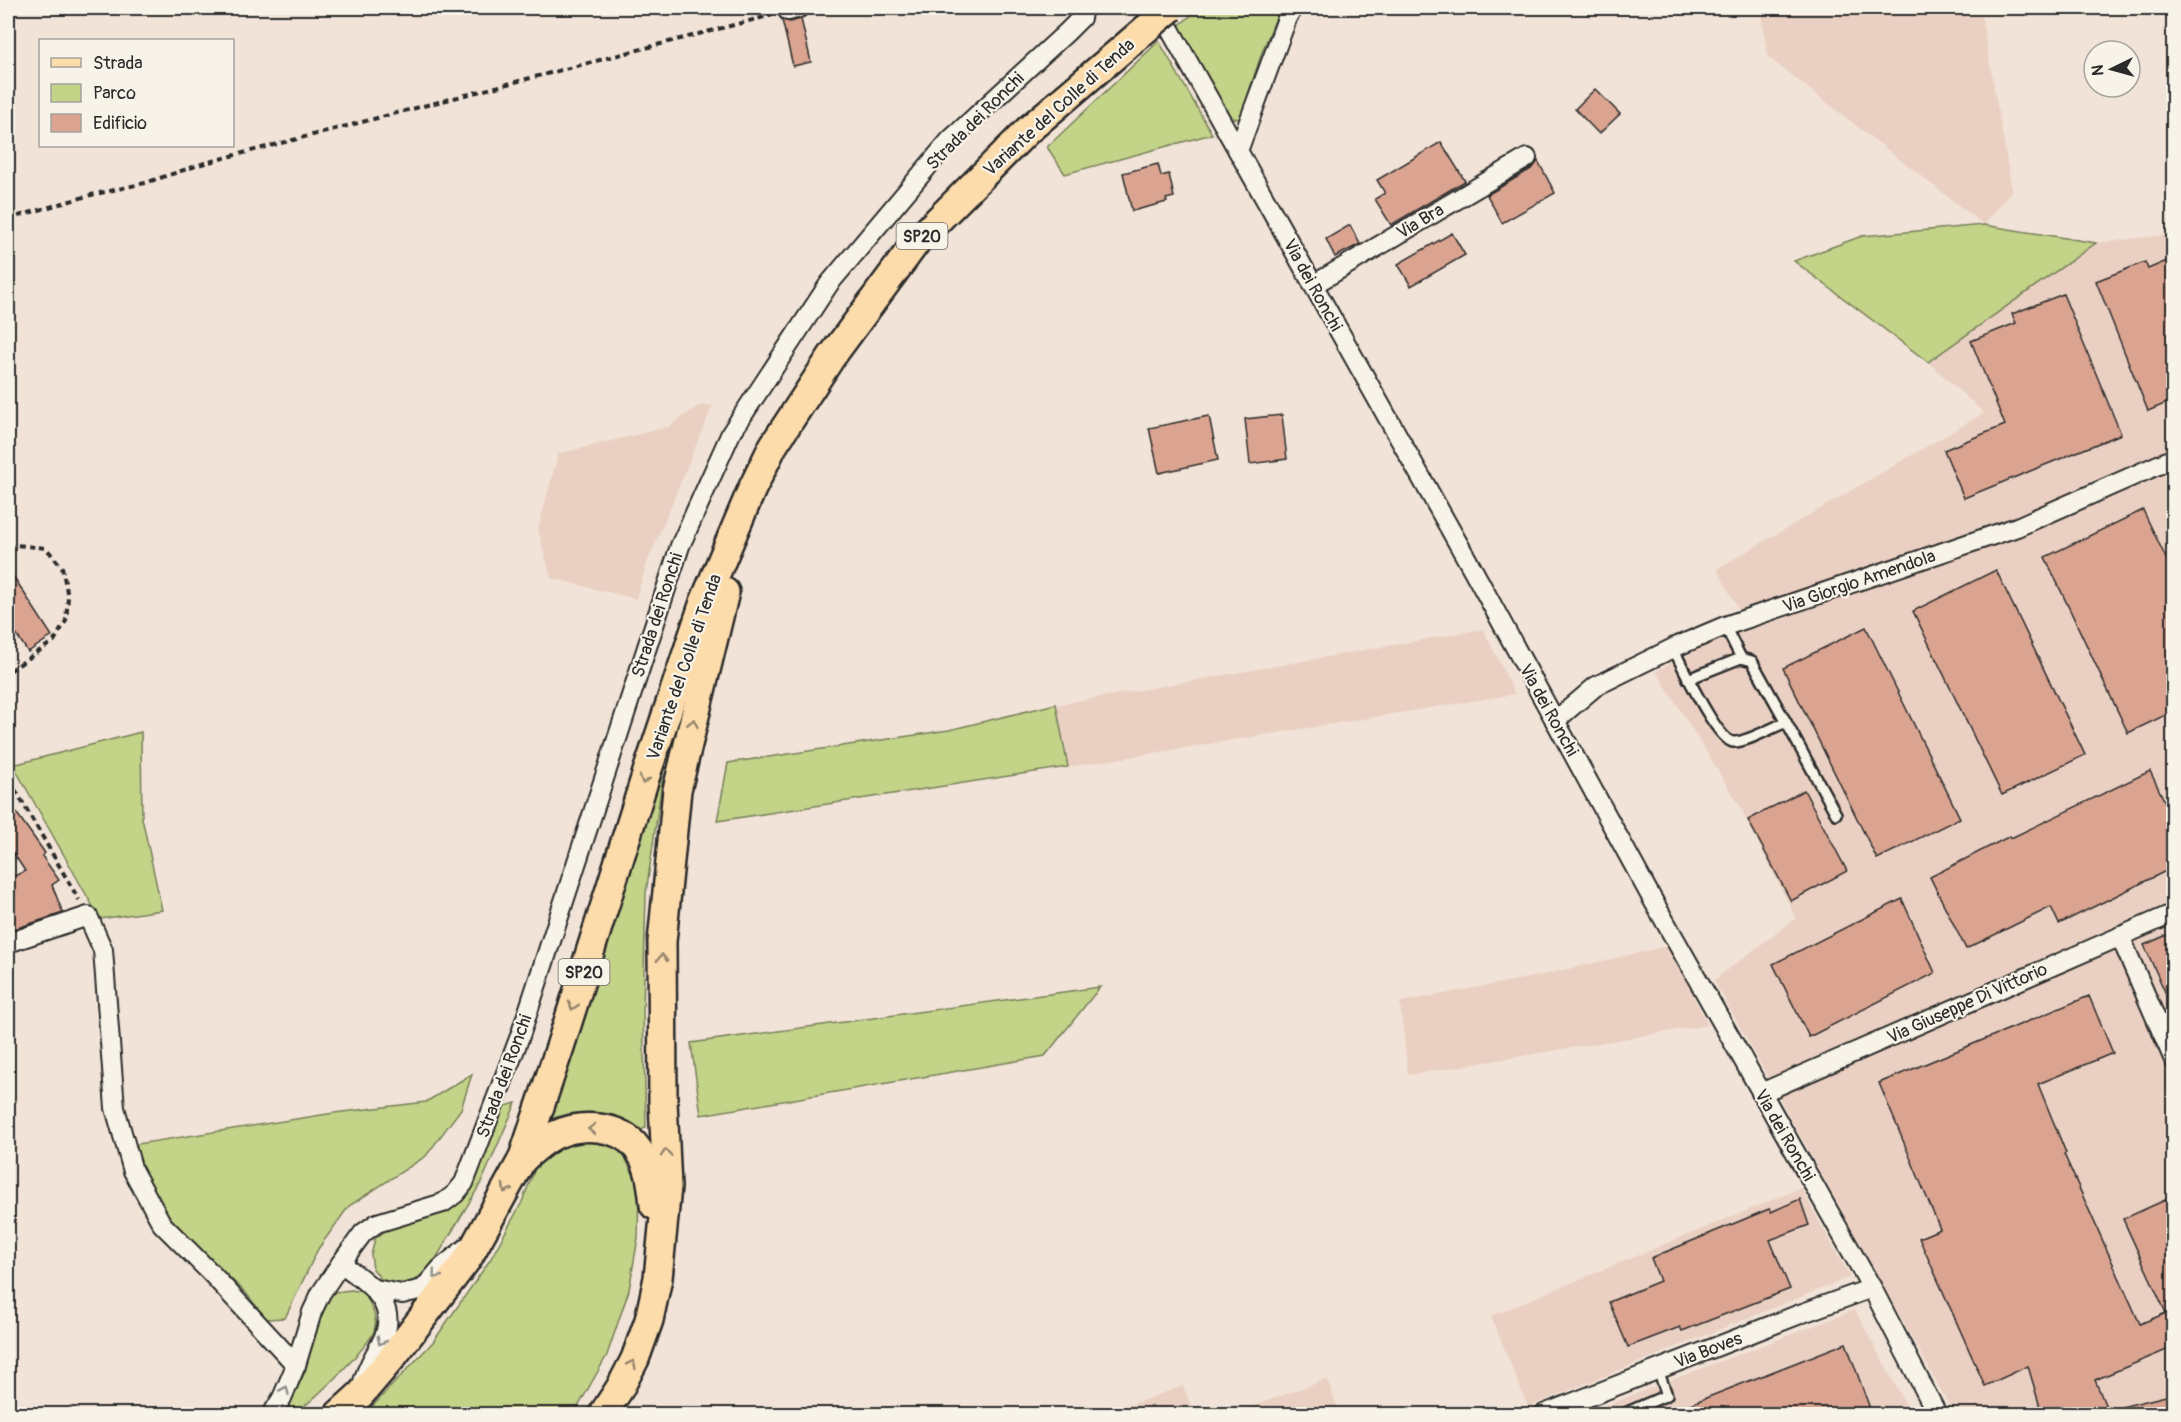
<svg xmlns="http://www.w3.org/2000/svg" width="2181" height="1422" viewBox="0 0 2181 1422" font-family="Pangolin,sans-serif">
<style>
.built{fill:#ead0c2}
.green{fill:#c3d388;stroke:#777f5a;stroke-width:1.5}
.building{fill:#daa491;stroke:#2b2b2b;stroke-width:1.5}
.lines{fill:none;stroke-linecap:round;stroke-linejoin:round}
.lane-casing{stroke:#2b2b2b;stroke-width:14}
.street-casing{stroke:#2b2b2b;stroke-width:22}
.primary-casing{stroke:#2b2b2b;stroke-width:32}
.path{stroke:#2b2b2b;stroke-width:4;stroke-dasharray:6 4.5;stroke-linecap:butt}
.lane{stroke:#f7f3e8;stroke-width:9}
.street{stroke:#f7f3e8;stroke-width:18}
.primary{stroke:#fddcac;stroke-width:27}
.primary-bridge-casing{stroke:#2b2b2b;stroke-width:32;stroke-linecap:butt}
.primary-bridge{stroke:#fddcac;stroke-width:27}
.oneway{stroke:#94846c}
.oneway2{stroke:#918f8a}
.labels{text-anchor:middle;stroke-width:4.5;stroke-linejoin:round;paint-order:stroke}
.shield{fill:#f7f3e8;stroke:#686764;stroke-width:1.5}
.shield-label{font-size:16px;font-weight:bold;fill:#2b2b2b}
.street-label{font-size:18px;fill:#2b2b2b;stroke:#f7f3e8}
</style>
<rect width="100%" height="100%" fill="#f1e3d7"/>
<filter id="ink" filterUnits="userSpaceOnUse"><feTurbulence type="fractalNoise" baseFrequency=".0167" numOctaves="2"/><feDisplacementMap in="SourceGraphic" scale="12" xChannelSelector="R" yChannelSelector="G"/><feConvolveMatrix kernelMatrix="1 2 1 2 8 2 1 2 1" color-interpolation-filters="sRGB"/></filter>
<g filter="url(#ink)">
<g class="built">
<path d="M 1760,8 L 1980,8 L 2012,190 L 1984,225 L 1768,57 Z"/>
<path d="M 2173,234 L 2173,1414 L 1954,1414 L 1714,980 L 1796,918 L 1738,803 L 1656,671 L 1747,625 L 1717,569 L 1984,413 L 1928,362 L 2096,243 Z"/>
<path d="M 713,405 L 647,563 L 636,599 L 551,578 L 538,529 L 558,454 L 668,427 L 698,406 Z"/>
<path d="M 1483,629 L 1515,694 L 1068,767 L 1056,705 Z"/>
<path d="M 1668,946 L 1708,1025 L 1408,1075 L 1400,1002 L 1533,977 Z"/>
<path d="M 1801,1188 L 1850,1277 L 1528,1407 L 1491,1316 Z"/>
<path d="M 1855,1310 L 1911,1414 L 1584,1414 L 1653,1387 Z"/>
<path d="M 1327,1379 L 1340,1414 L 1231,1414 Z"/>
<path d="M 1183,1386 L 1194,1414 L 1105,1414 Z"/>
</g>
<g class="green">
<path d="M 1200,8 L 1280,8 L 1262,52 L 1240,119 L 1225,117 L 1176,28 Z"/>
<path d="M 1159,41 L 1212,134 L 1065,174 L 1047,147 Z"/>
<path d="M 1984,225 L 2096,243 L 1928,362 L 1794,261 L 1862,236 Z"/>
<path d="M 1056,704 L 1068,767 L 717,821 L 728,763 L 949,730 Z"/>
<path d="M 141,732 L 142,818 L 162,910 L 100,919 L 13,765 Z"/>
<path d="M 666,754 L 646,893 L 643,1012 L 646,1127 L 637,1133 C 602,1107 590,1109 548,1119 Z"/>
<path d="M 1100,987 L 1045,1056 L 701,1115 L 691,1043 Z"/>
<path d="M 472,1074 L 461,1109 L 426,1156 L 349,1206 L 318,1249 L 285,1318 L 266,1319 L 246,1293 L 188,1239 L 149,1192 L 131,1145 L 334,1113 L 426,1102 Z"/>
<path d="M 516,1103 L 482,1181 L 431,1267 L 415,1280 L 403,1284 L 391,1284 L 381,1279 L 373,1269 L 371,1255 L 375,1239 L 391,1226 L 445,1212 L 471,1184 L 502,1107 Z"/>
<path d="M 594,1137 L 621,1150 L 639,1186 L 638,1238 L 629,1290 L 607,1355 L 574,1414 L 365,1414 L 433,1342 L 490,1260 L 522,1202 L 538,1161 L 561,1143 Z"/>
<path d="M 351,1290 L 363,1292 C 370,1303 379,1317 374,1331 C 369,1346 305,1411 291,1414 C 288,1415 285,1414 281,1414 L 292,1399 L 305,1372 L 321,1307 L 335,1292 Z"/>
</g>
<g class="building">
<path d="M 801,19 L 811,62 L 793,66 L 782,20 L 790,22 Z"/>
<path d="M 1595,89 L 1620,114 L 1599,134 L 1575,109 Z"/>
<path d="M 1441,142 L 1465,181 L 1391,225 L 1375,199 L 1385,193 L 1377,180 Z"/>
<path d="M 1538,161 L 1555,193 L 1502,223 L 1487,195 L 1533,168 Z"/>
<path d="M 1158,164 L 1161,176 L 1169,174 L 1174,197 L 1166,199 L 1167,202 L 1132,211 L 1123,173 Z"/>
<path d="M 1350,225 L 1360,244 L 1335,257 L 1326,239 Z"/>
<path d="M 1452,233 L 1465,255 L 1411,286 L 1398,264 Z"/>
<path d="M 2174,258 L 2174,400 L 2148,411 L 2096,281 L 2145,262 L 2148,269 Z"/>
<path d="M 2063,294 L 2121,434 L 1964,498 L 1944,450 L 2005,425 L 1971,341 L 2016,323 L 2012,314 Z"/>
<path d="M 1282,415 L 1287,459 L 1250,464 L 1245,419 Z"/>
<path d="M 1209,416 L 1218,460 L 1159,473 L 1149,428 Z"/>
<path d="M 2143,510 L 2174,575 L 2174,711 L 2128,733 L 2045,557 Z"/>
<path d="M 8,568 L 52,636 L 28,652 L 8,622 Z"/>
<path d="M 1996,570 L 2085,755 L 2002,795 L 1913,611 Z"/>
<path d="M 1866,627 L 1960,818 L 1877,859 L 1783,668 Z"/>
<path d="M 2150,771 L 2174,821 L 2174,867 L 2059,924 L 2051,907 L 1966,949 L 1930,877 L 2010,836 L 2011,838 Z"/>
<path d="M 1804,790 L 1847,871 L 1791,901 L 1748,820 Z"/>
<path d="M 8,801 L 45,853 L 42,856 L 59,880 L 52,885 L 63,913 L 8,931 L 8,879 L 25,871 L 8,845 Z"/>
<path d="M 1902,899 L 1935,973 L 1809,1037 L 1773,964 Z"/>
<path d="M 2174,932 L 2174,1012 L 2144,945 Z"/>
<path d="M 2089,996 L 2113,1053 L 2038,1084 L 2066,1153 L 2064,1154 L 2140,1324 L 2166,1313 L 2123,1219 L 2174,1196 L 2174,1347 L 2095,1380 L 2109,1414 L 2042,1414 L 2028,1366 L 1985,1386 L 1919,1238 L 1940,1229 L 1879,1083 Z"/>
<path d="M 1800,1199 L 1809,1225 L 1770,1240 L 1790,1289 L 1682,1331 L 1680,1327 L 1628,1347 L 1609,1302 L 1660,1281 L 1651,1258 L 1769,1209 L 1771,1212 Z"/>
<path d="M 1846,1343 L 1872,1414 L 1665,1414 Z"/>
<path d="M 2174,1394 L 2174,1414 L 2114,1414 L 2113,1409 Z"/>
</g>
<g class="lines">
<g class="lane-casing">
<g id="lane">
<path d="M 1673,648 C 1682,665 1716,739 1733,742 C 1745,743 1774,727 1786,722 L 1752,661 L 1741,658 L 1725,626"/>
<path d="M 1688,679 L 1741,658"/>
<path d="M 1786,722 L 1836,814"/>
<path d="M 1623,1414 L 1667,1395 L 1658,1370"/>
</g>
</g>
<g class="street-casing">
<g id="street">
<path d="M 1158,8 L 1473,570 L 1650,895 L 1872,1288 L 1937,1414"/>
<path d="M 788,11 L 799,8"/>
<path d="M 1238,151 L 1288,16 L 1294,8"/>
<path d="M 1313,285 L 1527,158"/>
<path d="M 1555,721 L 1596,686 L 1673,648 L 1725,626 L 2017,527 L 2174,458"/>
<path d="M 2120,936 L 2174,1060"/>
<path d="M 8,943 L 88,916 L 103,950 L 115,1108 L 133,1171 L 162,1224 L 211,1273 L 296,1365"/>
<path d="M 1761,1093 L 2174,913"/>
<path d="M 341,1263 L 363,1233 L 377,1223 L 443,1203 L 455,1194 L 464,1183 L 520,1036 L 680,546 L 731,433 L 829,284 L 950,140 L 1067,32 L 1081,18 L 1083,8"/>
<path d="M 375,1289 L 402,1294 L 423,1289 L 441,1268 L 466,1248"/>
<path d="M 272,1414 L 282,1398 L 296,1365 L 312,1312 L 321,1293 L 341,1263 C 368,1284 402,1304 381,1343 C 374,1357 365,1370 362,1386"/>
<path d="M 1544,1414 L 1800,1314 L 1872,1288"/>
</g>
</g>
<g class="primary-casing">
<g id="primary">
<path d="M 522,1160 C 532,1151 543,1141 555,1135 C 580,1123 619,1124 637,1148 C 650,1164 652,1185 654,1205"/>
<path d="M 339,1414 L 361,1394 L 391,1359 L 468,1258 L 522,1160 L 560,1047 L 647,772 L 704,602 L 752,489 L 773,446 L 832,356 L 917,241 L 1028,130 L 1147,28"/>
<path d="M 603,1414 L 620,1388 L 635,1359 L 649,1320 L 658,1278 L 667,1187 L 663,1101 L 662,942 L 677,790 L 725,592"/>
</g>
</g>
<g class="path">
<path d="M 8,219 L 91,195 L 145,183 L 205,163 L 772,15"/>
<path d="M 8,548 L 15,545 L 46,548 L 62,567 L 68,597 L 66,621 L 54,641 L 8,672"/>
<path d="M 8,782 L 16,791 L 79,900"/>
</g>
<use href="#lane" class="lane"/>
<use href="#street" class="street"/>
<use href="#primary" class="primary"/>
<g class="primary-bridge-casing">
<path id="primary-bridge" d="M 1147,28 L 1171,8"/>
</g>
<use href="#primary-bridge" class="primary-bridge"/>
</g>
<defs><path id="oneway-chevron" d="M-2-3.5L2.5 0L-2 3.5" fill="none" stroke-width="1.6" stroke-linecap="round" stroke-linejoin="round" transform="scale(1.5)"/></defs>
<g class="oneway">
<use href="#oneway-chevron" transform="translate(693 723) rotate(-77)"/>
<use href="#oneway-chevron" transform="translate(644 780) rotate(108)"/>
<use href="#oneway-chevron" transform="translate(662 958) rotate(-90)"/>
<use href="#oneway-chevron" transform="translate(573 1006) rotate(108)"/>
<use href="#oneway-chevron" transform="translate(592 1129) rotate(-178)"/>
<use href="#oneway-chevron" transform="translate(666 1153) rotate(-92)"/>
<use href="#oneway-chevron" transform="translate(506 1189) rotate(119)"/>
<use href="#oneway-chevron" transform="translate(632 1364) rotate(-64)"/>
</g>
<g class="oneway2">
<use href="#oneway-chevron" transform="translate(436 1275) rotate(129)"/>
<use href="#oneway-chevron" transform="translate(381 1341) rotate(118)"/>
<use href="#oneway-chevron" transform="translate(285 1390) rotate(-66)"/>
</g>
</g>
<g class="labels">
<g class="shield">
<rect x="896.5" y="223" width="51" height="26" rx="4.5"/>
<rect x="558.5" y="959" width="51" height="26" rx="4.5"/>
</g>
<g class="shield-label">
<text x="922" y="242">SP20</text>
<text x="584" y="978">SP20</text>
</g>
<g class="street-label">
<text transform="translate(1059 107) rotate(-42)" y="6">Variante del Colle di Tenda</text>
<text transform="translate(975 121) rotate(-45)" y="6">Strada dei Ronchi</text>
<text transform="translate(1420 221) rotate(-31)" y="6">Via Bra</text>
<text transform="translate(1313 285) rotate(61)" y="6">Via dei Ronchi</text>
<text transform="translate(1859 581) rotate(-19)" y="6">Via Giorgio Amendola</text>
<text transform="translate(657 615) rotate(-72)" y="6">Strada dei Ronchi</text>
<text transform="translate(684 667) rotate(-71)" y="6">Variante del Colle di Tenda</text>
<text transform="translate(1549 710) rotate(61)" y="6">Via dei Ronchi</text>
<text transform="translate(1967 1003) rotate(-24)" y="6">Via Giuseppe Di Vittorio</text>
<text transform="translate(504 1076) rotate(-70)" y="6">Strada dei Ronchi</text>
<text transform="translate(1785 1135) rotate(60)" y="6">Via dei Ronchi</text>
<text transform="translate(1708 1350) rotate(-21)" y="6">Via Boves</text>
</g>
</g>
<rect width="2181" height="1422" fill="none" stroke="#f7f3e8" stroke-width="30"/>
<rect x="15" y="15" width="2151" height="1392" fill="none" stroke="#2b2b2b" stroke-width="2" filter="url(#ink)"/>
<rect x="39" y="39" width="195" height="108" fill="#f7f3e8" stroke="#a5a39c" stroke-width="1.5"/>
<rect x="51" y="58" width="30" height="9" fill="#fddcac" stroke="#a5a39c" stroke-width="1.5"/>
<text x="93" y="69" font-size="18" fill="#2b2b2b">Strada</text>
<rect x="51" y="84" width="30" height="18" fill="#c3d388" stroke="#a5a39c" stroke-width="1.5"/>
<text x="93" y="99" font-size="18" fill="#2b2b2b">Parco</text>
<rect x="51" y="114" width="30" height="18" fill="#daa491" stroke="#a5a39c" stroke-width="1.5"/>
<text x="93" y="129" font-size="18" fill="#2b2b2b">Edificio</text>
<g transform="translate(2112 69) rotate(265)"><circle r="28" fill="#f7f3e8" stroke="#a5a39c" stroke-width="1.5"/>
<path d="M0-4.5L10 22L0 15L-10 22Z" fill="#2b2b2b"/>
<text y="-9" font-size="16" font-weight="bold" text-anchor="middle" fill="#2b2b2b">N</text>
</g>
</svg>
